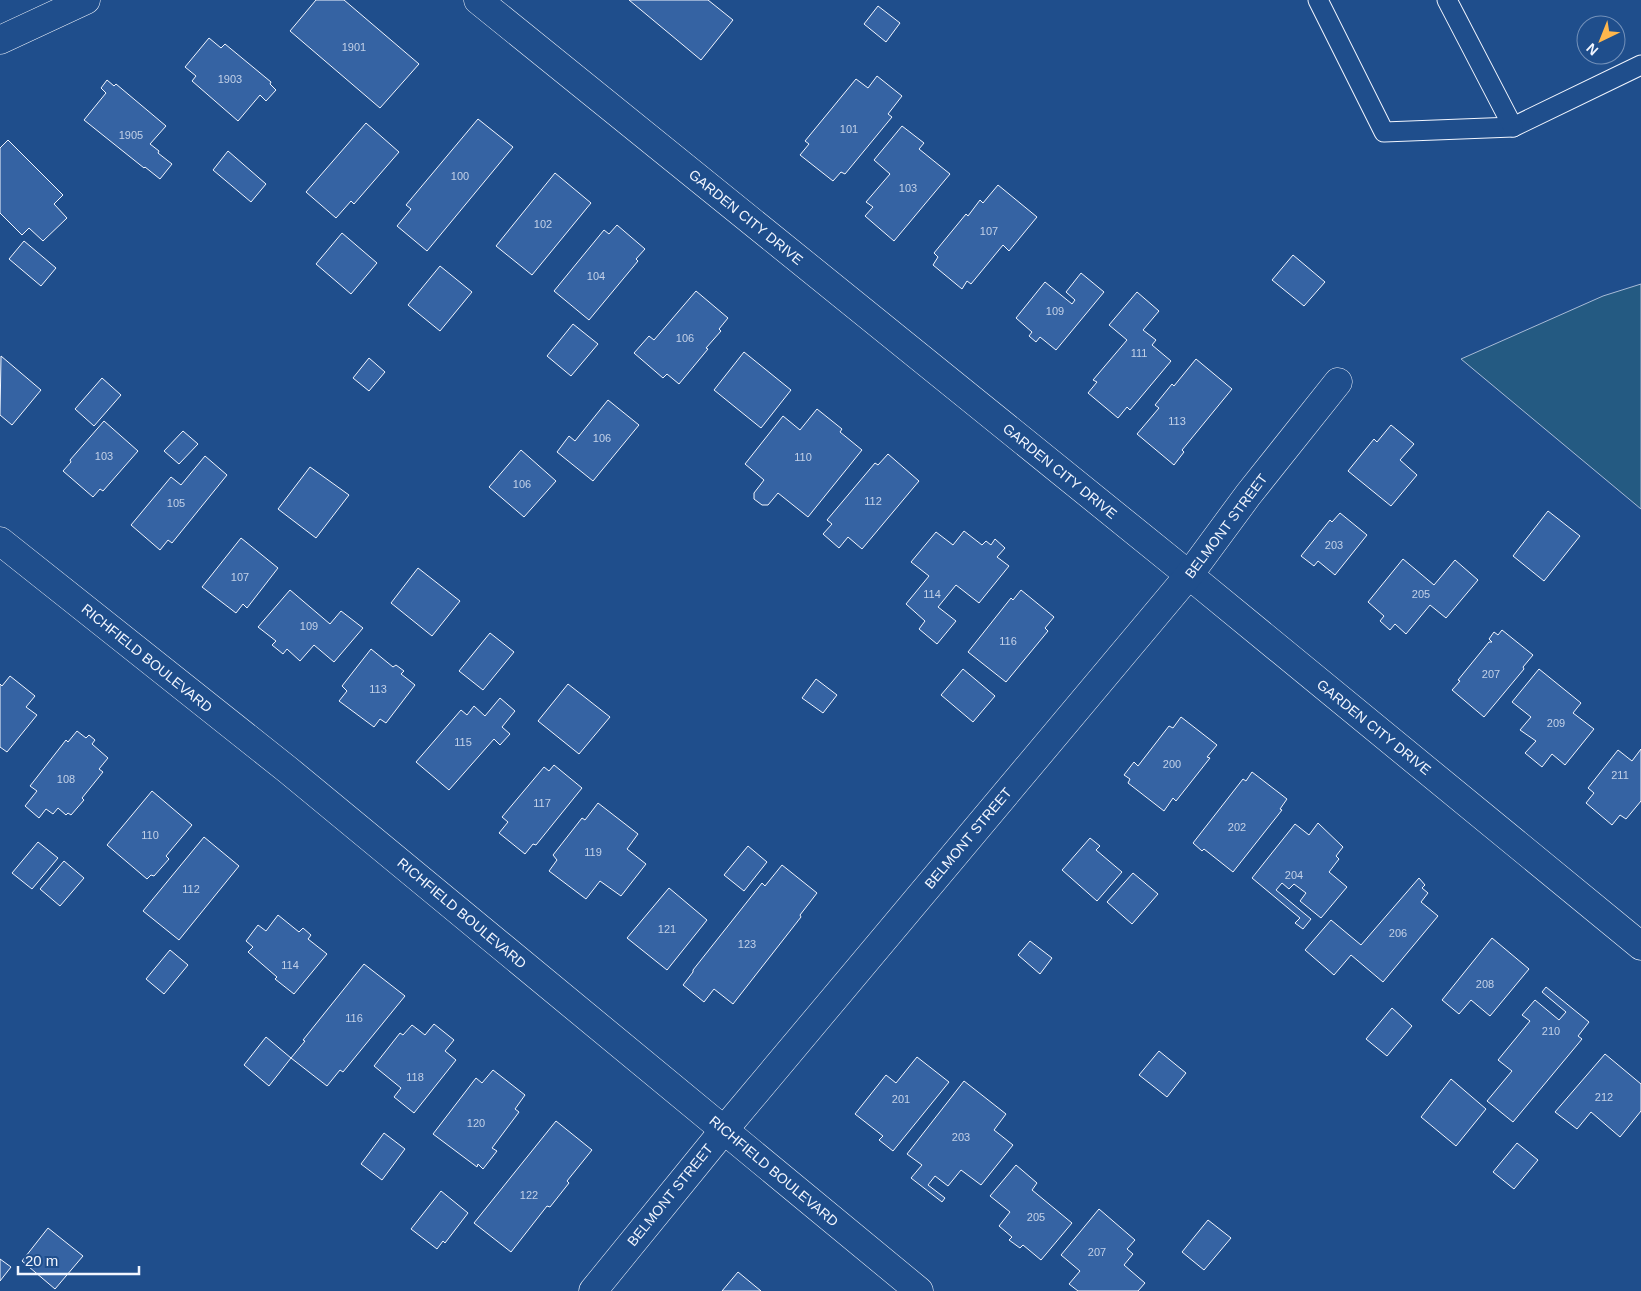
<svg xmlns="http://www.w3.org/2000/svg" width="1641" height="1291" viewBox="0 0 1641 1291" font-family="Arial,sans-serif">
<style>
.green{fill:#245a82;stroke:#a8bbd7}
.building{fill:#3563a3;stroke:#f2f6ff}
.lines{fill:none;stroke-linecap:round;stroke-linejoin:round}
.lane-casing{stroke:#f2f6ff;stroke-width:21}
.street-casing{stroke:#f2f6ff;stroke-width:29}
.lane{stroke:#1f4e8c;stroke-width:19}
.street{stroke:#1f4e8c;stroke-width:28}
.labels{text-anchor:middle;stroke-width:4;stroke-linejoin:round;paint-order:stroke}
.number-label{font-size:11px;fill:#c3d1e8}
.street-label{font-size:14px;fill:#f2f6ff;stroke:#1f4e8c}
</style>
<rect width="100%" height="100%" fill="#1f4e8c"/>
<path class="green" d="M 1641,284 L 1641,509 L 1461,359 L 1603,296 Z"/>
<g class="building">
<path d="M 316,0 L 344,0 L 419,64 L 380,108 L 290,31 Z"/>
<path d="M 629,0 L 708,0 L 733,20 L 701,60 Z"/>
<path d="M 878,6 L 900,23 L 886,42 L 864,24 Z"/>
<path d="M 209,38 L 221,48 L 225,44 L 271,82 L 270,84 L 276,90 L 266,101 L 260,95 L 238,121 L 192,81 L 196,76 L 185,67 Z"/>
<path d="M 877,76 L 902,96 L 888,114 L 892,117 L 845,174 L 841,172 L 833,181 L 800,155 L 809,144 L 805,141 L 856,79 L 868,88 Z"/>
<path d="M 107,80 L 114,86 L 116,84 L 166,126 L 150,144 L 159,151 L 158,153 L 172,164 L 160,179 L 145,167 L 144,168 L 84,120 L 106,93 L 101,88 Z"/>
<path d="M 478,119 L 513,147 L 427,251 L 397,226 L 411,209 L 406,205 Z"/>
<path d="M 366,123 L 399,152 L 354,204 L 351,201 L 336,218 L 306,192 Z"/>
<path d="M 902,126 L 924,143 L 919,149 L 950,174 L 894,241 L 865,216 L 873,207 L 866,202 L 890,174 L 874,160 Z"/>
<path d="M 8,140 L 63,195 L 54,204 L 67,218 L 43,241 L 29,228 L 22,235 L 0,213 L 0,148 Z"/>
<path d="M 228,151 L 266,184 L 251,202 L 213,170 Z"/>
<path d="M 555,173 L 591,203 L 532,275 L 496,246 Z"/>
<path d="M 998,185 L 1037,217 L 1009,251 L 1003,245 L 971,284 L 967,281 L 962,289 L 933,265 L 938,257 L 934,253 L 966,214 L 968,216 L 980,200 L 983,203 Z"/>
<path d="M 617,225 L 645,249 L 636,259 L 638,261 L 589,320 L 554,291 L 604,230 L 609,234 Z"/>
<path d="M 342,233 L 377,263 L 351,294 L 316,264 Z"/>
<path d="M 24,241 L 56,268 L 41,286 L 9,259 Z"/>
<path d="M 1293,255 L 1325,282 L 1304,306 L 1272,280 Z"/>
<path d="M 440,266 L 472,292 L 440,331 L 408,305 Z"/>
<path d="M 1081,273 L 1104,292 L 1056,350 L 1040,337 L 1036,342 L 1029,336 L 1032,332 L 1016,318 L 1045,282 L 1072,304 L 1075,300 L 1066,292 Z"/>
<path d="M 696,291 L 728,318 L 719,329 L 721,331 L 706,348 L 708,349 L 679,384 L 667,374 L 663,378 L 634,353 L 649,336 L 654,340 Z"/>
<path d="M 1137,292 L 1159,311 L 1143,330 L 1156,340 L 1152,345 L 1171,361 L 1130,410 L 1127,407 L 1118,418 L 1088,393 L 1097,382 L 1093,380 L 1127,340 L 1109,325 Z"/>
<path d="M 573,324 L 598,344 L 571,376 L 547,356 Z"/>
<path d="M 744,352 L 791,390 L 761,428 L 714,390 Z"/>
<path d="M 1,356 L 41,390 L 12,425 L 0,415 Z"/>
<path d="M 369,358 L 385,372 L 369,391 L 353,378 Z"/>
<path d="M 1196,359 L 1232,389 L 1182,450 L 1184,452 L 1174,465 L 1137,434 L 1159,408 L 1155,405 L 1172,384 L 1174,386 Z"/>
<path d="M 102,378 L 121,395 L 94,426 L 75,409 Z"/>
<path d="M 608,400 L 639,425 L 593,481 L 557,452 L 569,436 L 575,441 Z"/>
<path d="M 817,409 L 842,429 L 840,432 L 862,450 L 808,517 L 778,493 L 768,505 L 762,505 L 754,499 L 754,493 L 764,480 L 745,464 L 783,416 L 800,430 Z"/>
<path d="M 104,421 L 138,451 L 103,491 L 100,489 L 93,497 L 63,471 L 71,462 L 70,460 Z"/>
<path d="M 1391,425 L 1414,444 L 1400,460 L 1417,475 L 1391,506 L 1348,471 L 1374,439 L 1377,442 Z"/>
<path d="M 183,431 L 198,444 L 179,464 L 164,451 Z"/>
<path d="M 521,450 L 556,481 L 524,517 L 489,487 Z"/>
<path d="M 888,454 L 919,481 L 862,549 L 848,537 L 839,548 L 823,534 L 832,524 L 827,520 L 875,463 L 878,465 Z"/>
<path d="M 205,456 L 227,475 L 172,543 L 168,540 L 160,550 L 131,525 L 171,477 L 181,485 Z"/>
<path d="M 310,467 L 349,495 L 316,538 L 278,509 Z"/>
<path d="M 1548,511 L 1580,536 L 1544,581 L 1513,556 Z"/>
<path d="M 1340,513 L 1367,535 L 1335,575 L 1318,561 L 1314,566 L 1301,556 L 1330,520 L 1332,522 Z"/>
<path d="M 964,531 L 982,545 L 986,541 L 991,545 L 995,539 L 1005,548 L 997,557 L 1009,566 L 979,603 L 956,585 L 938,607 L 956,621 L 937,644 L 919,629 L 925,621 L 906,604 L 929,576 L 911,562 L 936,532 L 953,545 Z"/>
<path d="M 241,538 L 278,568 L 247,608 L 243,604 L 236,613 L 202,587 Z"/>
<path d="M 1403,559 L 1434,585 L 1455,560 L 1478,580 L 1446,618 L 1430,605 L 1406,634 L 1395,624 L 1390,630 L 1380,621 L 1384,616 L 1368,602 Z"/>
<path d="M 418,568 L 460,601 L 432,636 L 391,603 Z"/>
<path d="M 290,590 L 330,624 L 341,611 L 363,628 L 334,662 L 314,645 L 300,661 L 287,649 L 283,654 L 272,645 L 276,641 L 258,627 Z"/>
<path d="M 1021,590 L 1054,617 L 1045,628 L 1048,631 L 1006,682 L 968,652 L 1011,598 L 1013,600 Z"/>
<path d="M 1502,630 L 1533,655 L 1523,667 L 1524,669 L 1484,717 L 1452,690 L 1460,681 L 1458,680 L 1489,642 L 1492,642 L 1489,639 L 1494,632 L 1498,635 Z"/>
<path d="M 490,633 L 514,652 L 483,690 L 459,671 Z"/>
<path d="M 371,649 L 393,667 L 396,665 L 404,671 L 401,674 L 415,685 L 386,723 L 380,719 L 374,727 L 339,701 L 347,691 L 342,686 Z"/>
<path d="M 963,669 L 995,696 L 973,722 L 941,695 Z"/>
<path d="M 1539,669 L 1581,703 L 1573,713 L 1594,729 L 1565,765 L 1552,754 L 1542,767 L 1525,753 L 1536,741 L 1520,730 L 1531,717 L 1512,702 Z"/>
<path d="M 10,676 L 35,696 L 26,707 L 37,715 L 7,752 L 0,747 L 0,684 L 2,686 Z"/>
<path d="M 816,679 L 837,695 L 823,713 L 802,698 Z"/>
<path d="M 568,684 L 610,717 L 579,754 L 538,721 Z"/>
<path d="M 500,698 L 515,711 L 502,727 L 510,734 L 500,745 L 494,739 L 449,790 L 416,762 L 461,710 L 467,715 L 474,706 L 485,716 Z"/>
<path d="M 1181,717 L 1217,745 L 1207,757 L 1210,758 L 1176,801 L 1173,798 L 1164,811 L 1128,783 L 1130,779 L 1124,775 L 1134,762 L 1138,766 L 1169,726 L 1173,728 Z"/>
<path d="M 77,731 L 86,738 L 89,735 L 95,740 L 92,744 L 108,758 L 99,769 L 103,772 L 82,798 L 84,800 L 71,815 L 68,813 L 66,815 L 58,808 L 53,814 L 46,809 L 39,818 L 25,806 L 37,791 L 30,786 L 66,740 L 68,742 Z"/>
<path d="M 1641,749 L 1641,801 L 1626,819 L 1620,815 L 1612,825 L 1586,803 L 1594,793 L 1588,788 L 1618,750 L 1632,761 Z"/>
<path d="M 554,765 L 582,788 L 536,845 L 533,844 L 525,854 L 499,833 L 508,822 L 502,817 L 544,767 L 549,771 Z"/>
<path d="M 1252,772 L 1287,799 L 1280,809 L 1282,810 L 1233,872 L 1204,849 L 1202,851 L 1193,843 L 1243,779 L 1246,781 Z"/>
<path d="M 152,791 L 192,825 L 166,856 L 169,859 L 154,876 L 151,875 L 147,879 L 107,845 Z"/>
<path d="M 598,803 L 638,834 L 627,849 L 646,864 L 621,896 L 600,881 L 586,899 L 549,871 L 557,860 L 553,855 L 582,818 L 585,820 Z"/>
<path d="M 1318,823 L 1343,847 L 1336,856 L 1339,859 L 1329,872 L 1347,887 L 1321,918 L 1300,901 L 1306,893 L 1294,884 L 1289,889 L 1282,883 L 1276,890 L 1311,919 L 1303,929 L 1295,923 L 1300,918 L 1252,878 L 1295,824 L 1309,835 Z"/>
<path d="M 204,837 L 239,866 L 179,940 L 143,911 Z"/>
<path d="M 1090,838 L 1100,846 L 1096,850 L 1122,872 L 1097,901 L 1062,870 Z"/>
<path d="M 38,842 L 58,858 L 32,889 L 12,873 Z"/>
<path d="M 748,846 L 767,862 L 744,891 L 724,875 Z"/>
<path d="M 64,861 L 84,878 L 60,906 L 40,889 Z"/>
<path d="M 782,865 L 817,893 L 800,915 L 801,917 L 733,1004 L 714,989 L 704,1002 L 683,985 L 693,972 L 693,970 L 762,883 L 765,886 Z"/>
<path d="M 1133,873 L 1158,894 L 1132,924 L 1107,902 Z"/>
<path d="M 1419,878 L 1425,885 L 1422,888 L 1428,893 L 1421,902 L 1438,916 L 1383,982 L 1351,955 L 1334,975 L 1305,950 L 1331,920 L 1361,945 Z"/>
<path d="M 669,888 L 707,920 L 667,970 L 627,938 Z"/>
<path d="M 278,915 L 299,932 L 303,928 L 311,935 L 308,939 L 327,954 L 294,994 L 275,979 L 277,977 L 248,952 L 253,947 L 246,941 L 258,925 L 266,931 Z"/>
<path d="M 1492,938 L 1529,969 L 1490,1016 L 1471,1000 L 1459,1014 L 1442,1000 Z"/>
<path d="M 1030,941 L 1052,958 L 1040,974 L 1018,955 Z"/>
<path d="M 170,950 L 188,965 L 164,994 L 146,979 Z"/>
<path d="M 364,964 L 405,996 L 343,1072 L 340,1070 L 327,1086 L 291,1058 L 305,1041 L 303,1040 Z"/>
<path d="M 1546,987 L 1589,1022 L 1578,1036 L 1582,1039 L 1513,1122 L 1487,1101 L 1512,1071 L 1498,1060 L 1530,1021 L 1522,1015 L 1535,1000 L 1559,1020 L 1566,1012 L 1542,992 Z"/>
<path d="M 1392,1008 L 1412,1026 L 1387,1056 L 1366,1039 Z"/>
<path d="M 434,1024 L 454,1040 L 445,1051 L 456,1060 L 414,1113 L 394,1097 L 401,1088 L 374,1066 L 400,1033 L 403,1035 L 412,1025 L 425,1035 Z"/>
<path d="M 266,1037 L 291,1058 L 269,1086 L 244,1065 Z"/>
<path d="M 1159,1051 L 1186,1073 L 1167,1097 L 1139,1075 Z"/>
<path d="M 1605,1054 L 1641,1084 L 1641,1111 L 1620,1137 L 1591,1112 L 1577,1129 L 1555,1112 Z"/>
<path d="M 917,1057 L 949,1082 L 893,1151 L 879,1140 L 883,1136 L 855,1114 L 886,1075 L 896,1083 Z"/>
<path d="M 493,1070 L 525,1095 L 515,1109 L 519,1112 L 492,1148 L 497,1151 L 483,1169 L 478,1164 L 477,1167 L 433,1134 L 476,1078 L 482,1083 Z"/>
<path d="M 1451,1079 L 1486,1109 L 1456,1146 L 1421,1117 Z"/>
<path d="M 964,1081 L 1006,1114 L 994,1130 L 1013,1145 L 981,1185 L 961,1170 L 948,1186 L 935,1176 L 928,1185 L 945,1198 L 942,1202 L 911,1178 L 922,1165 L 907,1154 Z"/>
<path d="M 556,1121 L 592,1150 L 567,1181 L 569,1183 L 550,1207 L 547,1206 L 511,1252 L 474,1223 Z"/>
<path d="M 384,1133 L 405,1149 L 382,1180 L 361,1164 Z"/>
<path d="M 1517,1143 L 1538,1160 L 1514,1189 L 1493,1172 Z"/>
<path d="M 1016,1165 L 1037,1183 L 1032,1190 L 1072,1223 L 1041,1260 L 1023,1245 L 1020,1248 L 1009,1240 L 1012,1237 L 999,1226 L 1010,1212 L 990,1196 Z"/>
<path d="M 441,1191 L 468,1213 L 445,1243 L 443,1241 L 437,1249 L 411,1229 Z"/>
<path d="M 1099,1209 L 1135,1240 L 1127,1249 L 1133,1254 L 1124,1265 L 1145,1283 L 1138,1291 L 1078,1291 L 1069,1284 L 1080,1271 L 1061,1255 Z"/>
<path d="M 1208,1220 L 1231,1238 L 1204,1270 L 1182,1252 Z"/>
<path d="M 48,1228 L 83,1256 L 55,1289 L 22,1261 Z"/>
<path d="M 0,1259 L 11,1267 L 0,1281 Z"/>
<path d="M 738,1272 L 761,1291 L 722,1291 Z"/>
</g>
<g class="lines">
<g class="lane-casing">
<g id="lane">
<path d="M 1318,0 L 1384,132 L 1513,127 L 1641,65"/>
<path d="M 1447,0 L 1513,127"/>
</g>
</g>
<g class="street-casing">
<g id="street">
<path d="M 478,0 L 1189,575 L 1641,946"/>
<path d="M 0,40 L 86,0"/>
<path d="M 0,541 L 288,770 L 919,1291"/>
<path d="M 593,1291 L 724,1130 L 1189,575 L 1248,495 L 1338,382"/>
</g>
</g>
<use href="#lane" class="lane"/>
<use href="#street" class="street"/>
</g>
<g class="labels">
<g class="number-label">
<text x="354" y="51">1901</text>
<text x="230" y="83">1903</text>
<text x="849" y="133">101</text>
<text x="131" y="139">1905</text>
<text x="460" y="180">100</text>
<text x="908" y="192">103</text>
<text x="543" y="228">102</text>
<text x="989" y="235">107</text>
<text x="596" y="280">104</text>
<text x="1055" y="315">109</text>
<text x="685" y="342">106</text>
<text x="1139" y="357">111</text>
<text x="1177" y="425">113</text>
<text x="602" y="442">106</text>
<text x="104" y="460">103</text>
<text x="803" y="461">110</text>
<text x="522" y="488">106</text>
<text x="873" y="505">112</text>
<text x="176" y="507">105</text>
<text x="1334" y="549">203</text>
<text x="240" y="581">107</text>
<text x="932" y="598">114</text>
<text x="1421" y="598">205</text>
<text x="309" y="630">109</text>
<text x="1008" y="645">116</text>
<text x="1491" y="678">207</text>
<text x="378" y="693">113</text>
<text x="1556" y="727">209</text>
<text x="463" y="746">115</text>
<text x="1172" y="768">200</text>
<text x="1620" y="779">211</text>
<text x="66" y="783">108</text>
<text x="542" y="807">117</text>
<text x="1237" y="831">202</text>
<text x="150" y="839">110</text>
<text x="593" y="856">119</text>
<text x="1294" y="879">204</text>
<text x="191" y="893">112</text>
<text x="667" y="933">121</text>
<text x="1398" y="937">206</text>
<text x="747" y="948">123</text>
<text x="290" y="969">114</text>
<text x="1485" y="988">208</text>
<text x="354" y="1022">116</text>
<text x="1551" y="1035">210</text>
<text x="415" y="1081">118</text>
<text x="1604" y="1101">212</text>
<text x="901" y="1103">201</text>
<text x="476" y="1127">120</text>
<text x="961" y="1141">203</text>
<text x="529" y="1199">122</text>
<text x="1036" y="1221">205</text>
<text x="1097" y="1256">207</text>
</g>
<g class="street-label">
<text transform="translate(746 217) rotate(39)" y="5">GARDEN CITY DRIVE</text>
<text transform="translate(1060 471) rotate(39)" y="5">GARDEN CITY DRIVE</text>
<text transform="translate(1226 526) rotate(-53)" y="5">BELMONT STREET</text>
<text transform="translate(147 658) rotate(39)" y="5">RICHFIELD BOULEVARD</text>
<text transform="translate(1374 727) rotate(39)" y="5">GARDEN CITY DRIVE</text>
<text transform="translate(968 838) rotate(-50)" y="5">BELMONT STREET</text>
<text transform="translate(462 913) rotate(40)" y="5">RICHFIELD BOULEVARD</text>
<text transform="translate(774 1171) rotate(40)" y="5">RICHFIELD BOULEVARD</text>
<text transform="translate(670 1195) rotate(-51)" y="5">BELMONT STREET</text>
</g>
</g>
<g transform="translate(1601 40) rotate(223)"><circle r="24" fill="#1f4e8c" stroke="#7391ba"/>
<path d="M0-4L9 19L0 12L-9 19Z" fill="#ffb74d"/>
<text y="-8" font-size="14" font-weight="bold" text-anchor="middle" fill="#f2f6ff">N</text>
</g>
<path d="M18 1266v8h121v-8" fill="none" stroke="#f2f6ff" stroke-width="2.5"/>
<text x="25" y="1266" font-size="15" fill="#f2f6ff" stroke="#1f4e8c" stroke-width="4" paint-order="stroke">20 m</text>
</svg>
